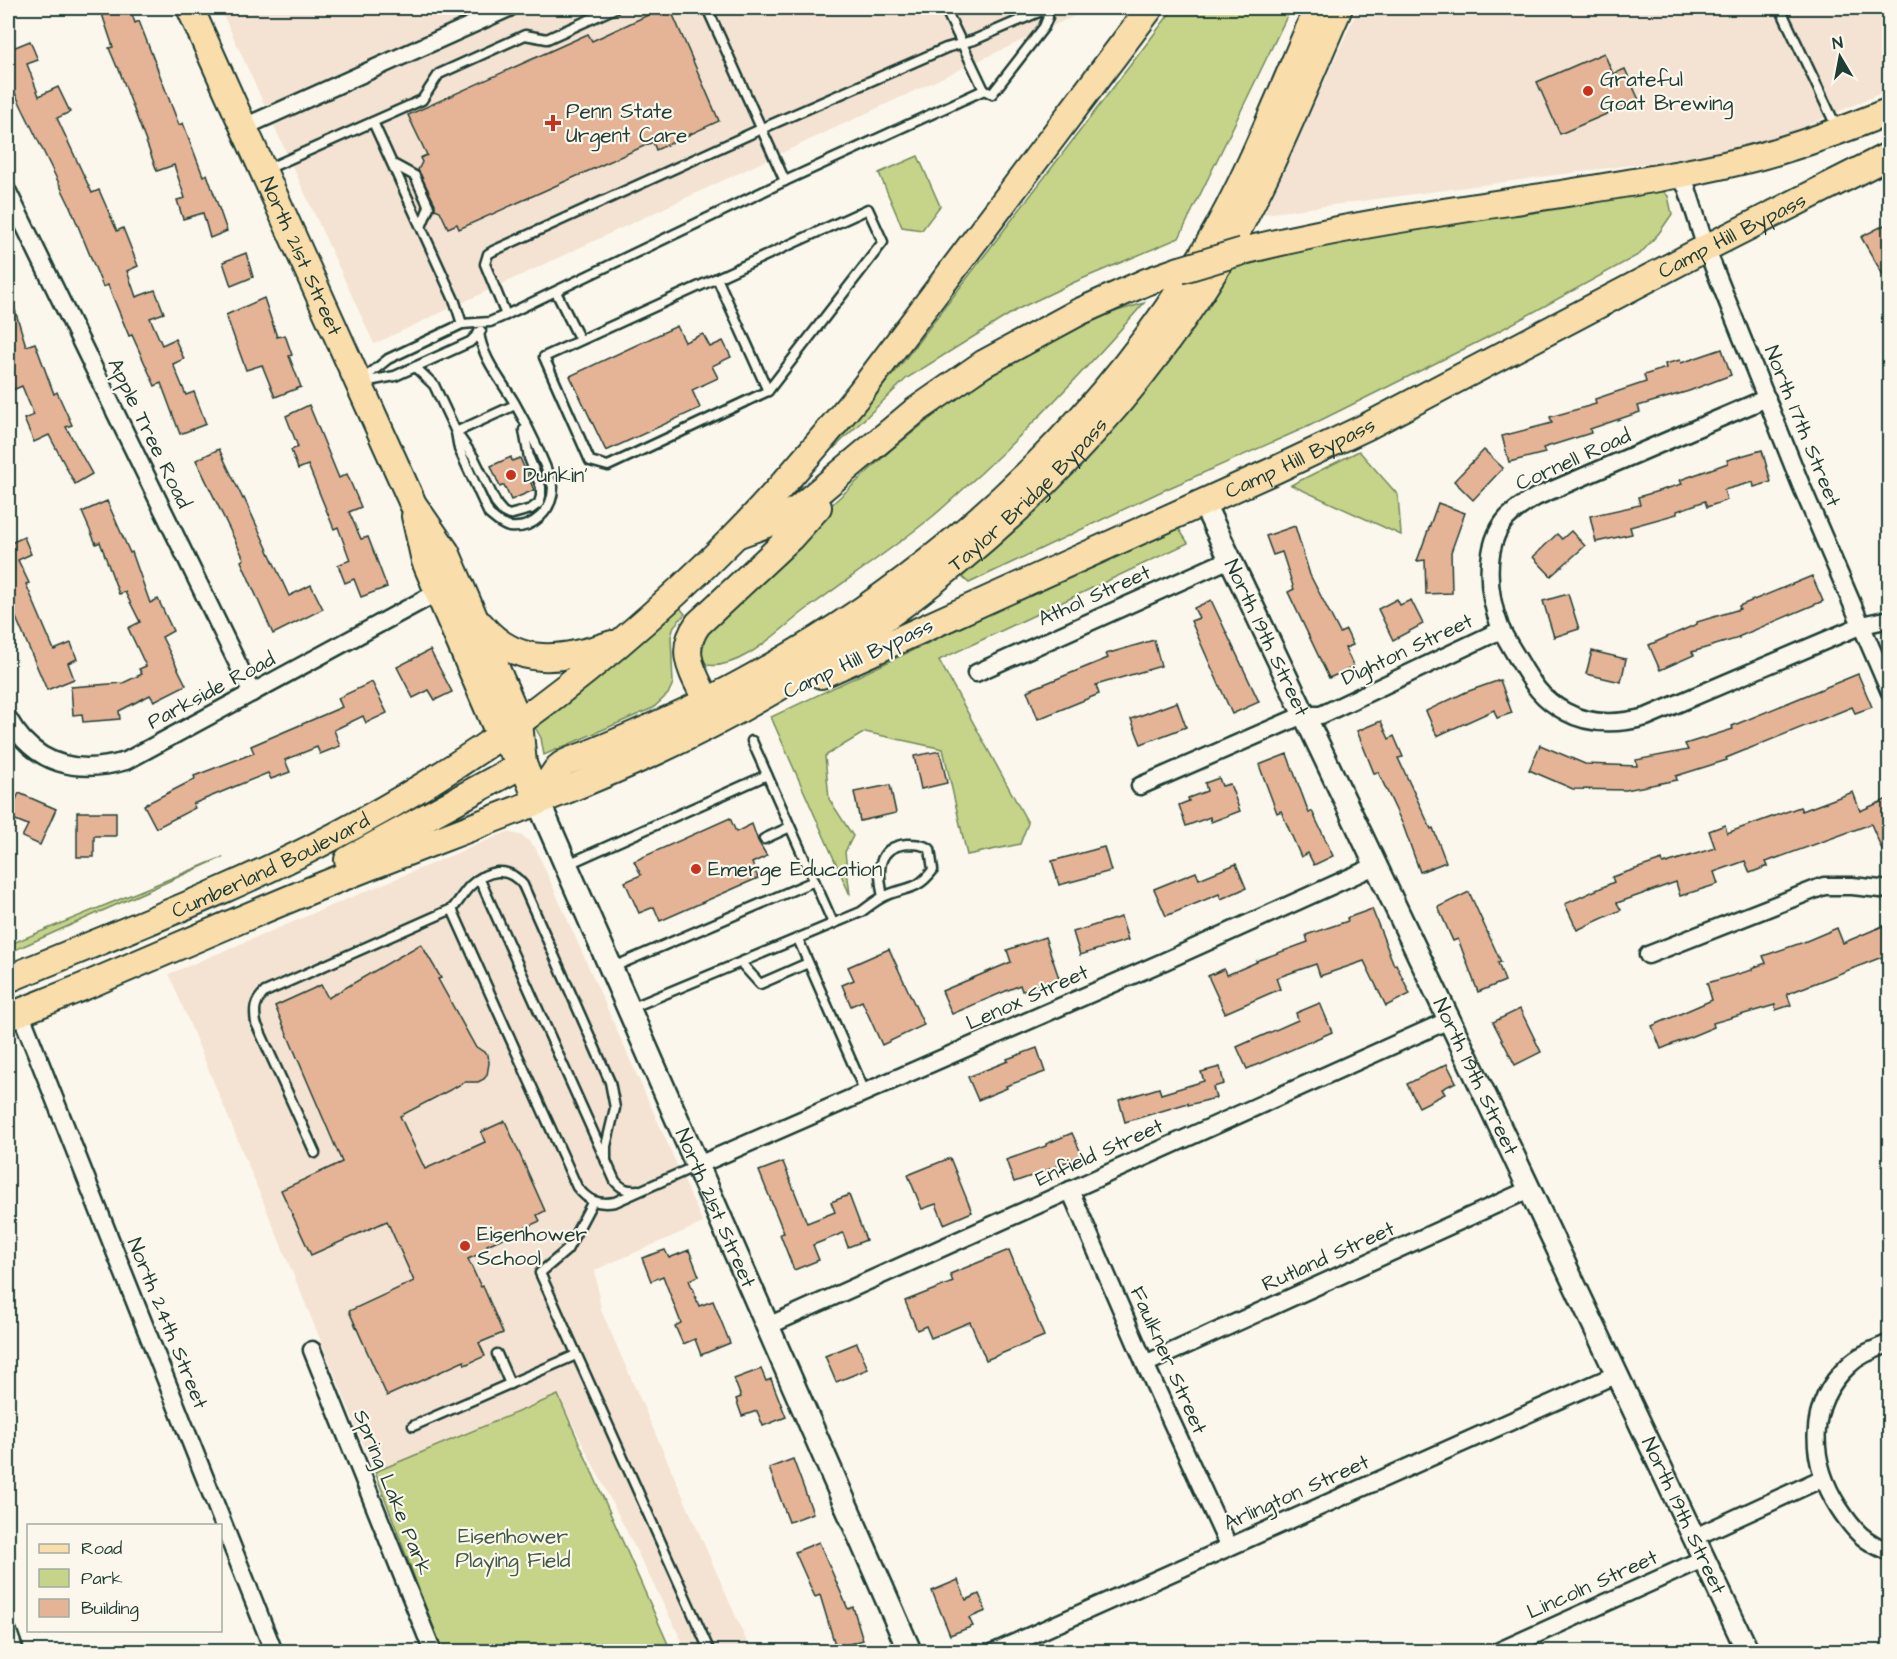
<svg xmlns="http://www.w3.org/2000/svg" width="1897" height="1659" font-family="'Architects Daughter',sans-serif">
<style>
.built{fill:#f4e3d2}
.green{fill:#c5d488;stroke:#72885e;stroke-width:1.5}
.building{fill:#e5b496;stroke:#1f3d34;stroke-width:1.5}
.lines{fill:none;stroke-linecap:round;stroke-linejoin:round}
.service-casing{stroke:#1f3d34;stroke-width:13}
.minor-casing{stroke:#1f3d34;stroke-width:21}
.tertiary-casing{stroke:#1f3d34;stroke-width:26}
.secondary-casing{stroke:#1f3d34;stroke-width:27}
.primary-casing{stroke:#1f3d34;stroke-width:30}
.service{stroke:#fbf7ec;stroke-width:8}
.minor{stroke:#fbf7ec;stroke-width:16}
.tertiary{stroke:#fbf7ec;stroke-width:21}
.secondary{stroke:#fbf7ec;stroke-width:22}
.primary{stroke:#f9deab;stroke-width:26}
.primary-bridge-casing{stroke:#1f3d34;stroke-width:30;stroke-linecap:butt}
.primary-bridge{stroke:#f9deab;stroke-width:26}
.poi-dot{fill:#c8321e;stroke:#fbf7ec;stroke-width:2}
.labels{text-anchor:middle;stroke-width:4.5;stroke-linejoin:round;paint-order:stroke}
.poi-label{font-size:21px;fill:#1f3d34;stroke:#fbf7ec;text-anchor:start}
.street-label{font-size:21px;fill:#1f3d34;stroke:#fbf7ec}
.park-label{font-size:21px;fill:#405b45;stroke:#fbf7ec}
</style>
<rect width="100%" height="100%" fill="#fbf7ec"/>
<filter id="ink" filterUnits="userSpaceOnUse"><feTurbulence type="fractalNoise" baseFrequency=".0167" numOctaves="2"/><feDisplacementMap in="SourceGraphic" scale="12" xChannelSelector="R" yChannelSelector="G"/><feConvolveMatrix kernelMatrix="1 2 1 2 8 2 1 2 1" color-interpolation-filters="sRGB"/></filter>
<g filter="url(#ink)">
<!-- built -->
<g class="built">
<polygon points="220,8 1091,8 374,344"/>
<polygon points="1358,8 1889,8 1889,90 1768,142 1729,152 1264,214"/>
<polygon points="507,832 523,836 535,847 703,1223 595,1270 601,1310 751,1651 687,1651 558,1395 375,1472 169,974"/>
</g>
<!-- green -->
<g class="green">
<polygon points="1174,8 1291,8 1179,238 1077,281 1018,309 907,378 834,448 830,442 896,371"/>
<polygon points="918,156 940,206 922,230 902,227 879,173"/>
<polygon points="1660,189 1668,196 1672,214 1659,233 1640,254 1486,338 1309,426 1160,492 969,583 962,577 1100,442 1147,390 1230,269 1347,240"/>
<path d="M1144,303C1092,363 1038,420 980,474C964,488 949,503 932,517C892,549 849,578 807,609C781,628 742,670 707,665C698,652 700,642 709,630L828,508L891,450L952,401L1006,366L1104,315Z"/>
<polygon points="1359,451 1398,495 1401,535 1291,485"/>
<polygon points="1177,526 1188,543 939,660 1028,823 1020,844 967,855 943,749 865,732 825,756 829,799 853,836 845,852 850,895 771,717"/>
<polygon points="677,604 685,614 674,626 671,637 673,683 668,694 653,708 544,755 541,738 532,722"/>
<polygon points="223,857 8,953 8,945"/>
<polygon points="558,1395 671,1651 442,1651 375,1472"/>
</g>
<!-- building -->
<g class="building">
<polygon points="100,8 130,8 135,23 139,21 179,125 183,123 203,176 207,174 227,231 210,238 203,213 183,219 177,200 185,198 174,165 157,171 118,67 117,67 109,48 113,47"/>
<polygon points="663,8 670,8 719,121 656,150 653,142 459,229 457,224 448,228 440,211 435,209 435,204 418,170 422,162 420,158 427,155 408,115 588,34 592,41"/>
<polygon points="30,41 38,60 27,64 39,96 58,87 70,112 57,118 92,193 99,190 117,231 123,228 138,266 127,271 136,297 155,290 164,313 150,318 162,345 175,339 184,359 173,364 186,395 194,392 206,424 180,434 161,383 155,386 132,335 129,336 108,285 103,287 69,204 12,87 8,89 8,50"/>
<polygon points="1604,53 1613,74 1625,69 1639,100 1560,134 1537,82"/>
<polygon points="1890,222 1890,287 1861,237"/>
<polygon points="246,253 253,277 231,286 223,262"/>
<polygon points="8,297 11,297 26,346 35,343 54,394 57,392 72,425 66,427 92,474 75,484 49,435 34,442 24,419 34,415 22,386 8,392"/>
<polygon points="264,298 277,337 285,335 292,355 289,356 301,387 275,397 262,365 246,370 226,315"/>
<polygon points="677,326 685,342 703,334 710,347 723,341 731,357 712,366 718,378 692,390 700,408 606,451 570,376"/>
<polygon points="1722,349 1731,375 1689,391 1638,406 1640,412 1590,429 1591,433 1543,448 1545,453 1509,462 1502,436 1552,423 1550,417 1596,404 1595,399 1646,382 1644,375 1666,368 1665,364 1680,360 1681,363"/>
<polygon points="309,405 339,478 347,474 361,507 349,512 361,539 368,537 387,587 361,597 354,579 345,583 338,565 350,560 338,527 334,529 308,465 298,469 291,450 298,447 286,416"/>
<polygon points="219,449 243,499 244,498 289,596 311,585 323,609 273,634 241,561 244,559 196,460"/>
<polygon points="1484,450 1503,468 1473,500 1454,481"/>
<polygon points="1762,450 1771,482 1754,487 1753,482 1724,490 1727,500 1707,507 1705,501 1677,511 1677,514 1630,527 1632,534 1596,542 1590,516 1640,505 1638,497 1682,484 1680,480 1728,463 1727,460"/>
<polygon points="511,457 512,461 520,458 534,490 511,500 504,485 500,487 491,466"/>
<polygon points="107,501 130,553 132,552 150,603 158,599 173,631 162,637 186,685 154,701 150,695 119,711 120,719 83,722 82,714 73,715 71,687 123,683 142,674 139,669 146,666 128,628 140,622 125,592 119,594 100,542 96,544 82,512"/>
<polygon points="1438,503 1465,513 1451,552 1452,593 1426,594 1425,560 1417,561"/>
<polygon points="1295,526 1310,575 1340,633 1346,630 1353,645 1345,648 1354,667 1329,678 1288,592 1294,589 1282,552 1273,555 1266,536"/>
<polygon points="1571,531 1585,546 1551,576 1533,557 1557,534 1562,539"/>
<polygon points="8,534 11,543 24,537 31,554 18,560 29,583 26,584 54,650 71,643 77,659 68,663 74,679 47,690 8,599"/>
<polygon points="1812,576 1823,601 1738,637 1739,638 1692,652 1694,655 1660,670 1649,645 1697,624 1697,622 1740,609 1739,606"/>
<polygon points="1568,594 1579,629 1554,637 1543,601"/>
<polygon points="1397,599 1400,605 1411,600 1423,624 1393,640 1378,609"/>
<polygon points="1211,600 1259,702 1232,714 1191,621 1199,618 1194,608"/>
<polygon points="1154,640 1161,666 1096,685 1099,694 1038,719 1027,691 1108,658 1106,654"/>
<polygon points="430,650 452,692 435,700 429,690 413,698 397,667"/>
<polygon points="1592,651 1626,659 1621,682 1586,674"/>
<polygon points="1858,674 1872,707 1855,713 1852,707 1726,758 1727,760 1676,776 1677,780 1626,790 1573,789 1529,770 1540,745 1585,764 1637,766 1636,760 1688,750 1685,744 1733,729 1732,726"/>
<polygon points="1500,680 1512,713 1497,718 1494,710 1437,736 1426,711 1466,692"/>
<polygon points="372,682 387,713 366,723 363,716 334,730 340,746 320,754 317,747 285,760 290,772 271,779 268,773 236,786 193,804 195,808 156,828 144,805 195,779 194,776 254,753 251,746 342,707 338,698"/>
<polygon points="1177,702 1186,727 1141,744 1131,719"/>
<polygon points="1381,721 1389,739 1394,736 1403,757 1398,758 1431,829 1433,828 1446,862 1420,872 1403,825 1378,772 1374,773 1357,731"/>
<polygon points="940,751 947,783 921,789 914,756"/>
<polygon points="1287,754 1309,813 1312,811 1333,856 1314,865 1308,853 1301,857 1281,811 1277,813 1259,765"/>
<polygon points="1219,778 1222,786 1230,784 1240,811 1211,822 1210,817 1186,826 1179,805 1189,801 1188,798 1207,791 1205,783"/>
<polygon points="890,785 896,813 860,821 854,792"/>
<polygon points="1853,792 1860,811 1890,798 1890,868 1871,824 1766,862 1768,866 1750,873 1745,861 1714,872 1718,884 1680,896 1676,882 1617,903 1621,910 1577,930 1565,904 1614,882 1612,877 1662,860 1663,864 1715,848 1709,831 1725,825 1727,833 1800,807 1802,811"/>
<polygon points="19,793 56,809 40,845 22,837 28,825 8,817"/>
<polygon points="77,812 116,812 116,836 94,836 94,857 77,857"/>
<polygon points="730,818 736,832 752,824 758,841 767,856 752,863 758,878 660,921 654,907 639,913 625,882 641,875 634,861"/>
<polygon points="1104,847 1111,871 1059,885 1052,861"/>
<polygon points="1236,864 1246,888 1221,899 1219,894 1166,916 1154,889 1196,872 1199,879"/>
<polygon points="1469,892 1501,962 1498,963 1505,981 1478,992 1458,939 1453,941 1438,907"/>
<polygon points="1372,909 1394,965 1396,964 1410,994 1386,1006 1364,961 1320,976 1316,964 1276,978 1280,989 1225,1013 1208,976 1224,969 1227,975 1257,962 1256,961 1308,942 1306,935 1348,921 1347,918"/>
<polygon points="1121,917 1128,940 1080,955 1073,932"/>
<polygon points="1890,923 1890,954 1787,994 1791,1005 1776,1010 1775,1005 1713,1023 1714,1027 1661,1049 1652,1026 1712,1000 1707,983 1752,970 1752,968 1766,963 1763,956 1804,942 1837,928 1843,943"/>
<polygon points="1045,937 1059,978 1022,991 1020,985 952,1014 942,991 1011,962 1007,950"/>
<polygon points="421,944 441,978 438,979 475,1046 488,1055 489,1063 487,1075 484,1079 478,1082 465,1082 400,1116 425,1169 485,1142 481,1132 505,1121 545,1211 537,1215 540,1221 487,1245 489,1250 468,1259 481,1287 483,1286 503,1333 479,1343 485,1356 465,1365 464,1361 387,1396 349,1311 414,1281 387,1221 311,1255 281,1190 342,1162 275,1006 321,985 328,998"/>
<polygon points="889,949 924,1025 882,1045 862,1001 851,1006 842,985 854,980 848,967"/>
<polygon points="1320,1003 1332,1032 1247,1069 1237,1047 1298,1020 1296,1013"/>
<polygon points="1520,1009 1541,1052 1515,1065 1493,1022"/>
<polygon points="1037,1048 1045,1072 1006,1086 1007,1088 978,1100 968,1077 1008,1061 1007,1059"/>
<polygon points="1447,1064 1456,1082 1442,1089 1445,1094 1419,1107 1407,1084"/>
<polygon points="1220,1067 1224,1084 1213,1087 1216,1098 1188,1105 1188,1103 1125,1122 1119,1100 1159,1088 1161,1094 1204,1081 1201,1072"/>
<polygon points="1072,1133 1082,1155 1043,1172 1014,1182 1006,1160 1046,1146 1046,1144"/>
<polygon points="950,1158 972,1212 944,1224 936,1204 922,1209 908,1175"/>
<polygon points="783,1162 807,1223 835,1212 831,1202 849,1195 866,1240 848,1247 843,1233 813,1245 819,1260 794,1270 780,1234 784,1233 759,1171"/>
<polygon points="665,1250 669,1258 689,1250 699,1276 689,1280 699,1306 713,1301 730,1343 701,1355 695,1339 683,1344 675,1326 681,1323 663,1276 651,1281 642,1258"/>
<polygon points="1009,1250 1044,1336 986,1360 970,1322 931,1338 926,1326 917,1330 905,1301 953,1282 950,1274"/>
<polygon points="857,1343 868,1369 836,1382 825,1356"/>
<polygon points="761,1369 766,1381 771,1379 786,1417 763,1426 757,1411 742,1416 736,1399 741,1397 734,1379"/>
<polygon points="793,1459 813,1513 789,1522 769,1468"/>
<polygon points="819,1542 848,1609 853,1607 863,1640 836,1648 820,1595 815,1597 795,1552"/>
<polygon points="958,1580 966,1600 979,1594 986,1611 969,1618 973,1626 950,1635 932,1591"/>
</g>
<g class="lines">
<defs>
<g id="service">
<polyline points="707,8 785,181"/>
<polyline points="1780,8 1837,128"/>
<polyline points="373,122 455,302 462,324"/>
<polyline points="393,164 415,176 429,207 421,227"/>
<polyline points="267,169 422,100 439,74 525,35 547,39 615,8"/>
<polygon points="868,209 883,242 768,391 608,466 590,461 544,357"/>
<polyline points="717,278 768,391"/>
<polyline points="556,292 580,340"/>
<polyline points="506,315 485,264 488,254 493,251 761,129 946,48 974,40 1041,11 1046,12 1048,17 1044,27 992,94 984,90 945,8"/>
<path d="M415,367L434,385L456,432L459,449L489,514C495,519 501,525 509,527C533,530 553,510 553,487C543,458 529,428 514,402C501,380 482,358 479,332"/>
<polyline points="362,380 388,359 462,324 490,322 506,315 785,181 984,90"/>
<polyline points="363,382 395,376 470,342 481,331"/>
<polyline points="515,405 456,432 474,458 497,505 503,512 509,515 531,509 539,503 541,496 541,487 529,458 524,430"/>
<polyline points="752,741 833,923"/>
<polyline points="764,839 790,827"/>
<polyline points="566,865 767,775"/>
<path d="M480,880L615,1181C622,1189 627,1191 638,1190"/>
<path d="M452,909L577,1187C588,1201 598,1205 615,1202L696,1166"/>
<polyline points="798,939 865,1092"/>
<polyline points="741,963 760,984 808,963"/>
<polyline points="611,968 814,881"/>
<path d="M631,1008L861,912C868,907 876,900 885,896C907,886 916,892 933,870L930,849C922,844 916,844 907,844C875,847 878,873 883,897"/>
<path d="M315,1153L256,1023C254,1010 254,1002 265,992L452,909C459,902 463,893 470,886C487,870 508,865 523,885L610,1082L615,1108L606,1146V1162"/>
<polyline points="593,1201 567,1250 540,1273 710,1652"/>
<polyline points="497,1354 510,1384"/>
<polyline points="413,1426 576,1355"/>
</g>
<g id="minor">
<polyline points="244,127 509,8"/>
<polyline points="1678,175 1687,188 1706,248 1801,485 1890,692"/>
<polyline points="8,192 252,693"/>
<path d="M1767,398L1536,497C1525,503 1516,509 1507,518C1482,546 1488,595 1500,627C1505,638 1512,649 1518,659C1532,683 1541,699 1566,712C1591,726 1619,724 1646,717L1862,625L1890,619"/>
<polyline points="976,673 1230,559"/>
<path d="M8,718C34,765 77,775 126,761L438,592"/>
<polyline points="1140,786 1303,715 1321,715 1501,630"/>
<polyline points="1648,955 1824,886 1852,886 1890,890"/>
<polyline points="20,1012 274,1652"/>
<polyline points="696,1166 1165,961 1375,866"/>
<polyline points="1070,1190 1145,1364 1229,1547"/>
<polyline points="768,1326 1449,1020"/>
<path d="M1890,1343C1876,1349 1860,1354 1849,1365C1806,1405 1809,1461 1839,1508C1854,1531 1864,1542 1890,1552"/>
<polyline points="312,1350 433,1652"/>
<polyline points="1145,1364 1530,1189"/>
<polyline points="1695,1537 1823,1478"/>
<polyline points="8,1632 15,1652"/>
<polyline points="994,1652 1617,1374"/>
<polyline points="1497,1652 1705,1558"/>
</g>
<g id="tertiary">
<path id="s1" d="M1203,502C1384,886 1569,1267 1748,1652"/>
</g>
<g id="secondary">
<path id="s2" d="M538,801L910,1652"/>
</g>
<g id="primary">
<path id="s3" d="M190,8L413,504L446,552L519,722L523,764L538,801"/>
<path d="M1243,251C1357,222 1475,208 1592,189C1648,180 1705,171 1761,156C1805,144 1848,128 1890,111"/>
<polyline points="415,516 425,561 500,736 510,748"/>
<polyline points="739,534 775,521 798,509 915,411 983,364 1079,312 1146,282 1180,270"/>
<path d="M481,625C517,669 564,660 612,644"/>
<path id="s4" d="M821,675L1275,470L1366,427L1706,248L1890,155"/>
<path d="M707,702C694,673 677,653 698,624L791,537L818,507"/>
<path d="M538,801C544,791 551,776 559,767C565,761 578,758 586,755C612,744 639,733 665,721C718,698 769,669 818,639C973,542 1112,406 1206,249C1250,175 1283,87 1318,8"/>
<polyline points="348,860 523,764"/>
<path id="s5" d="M8,979C126,930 247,885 359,823C498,748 624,648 735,536C779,491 820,442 860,393L1150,8"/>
<path id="s6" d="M8,1017C37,1005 67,994 97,981C180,946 262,909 346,876C449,835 554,798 655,752C869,653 1067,495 1197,298C1257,208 1296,106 1339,8"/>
</g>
</defs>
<!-- service casing -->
<use href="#service" class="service-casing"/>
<!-- minor casing -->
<use href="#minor" class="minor-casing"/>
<!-- tertiary casing -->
<use href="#tertiary" class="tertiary-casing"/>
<!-- secondary casing -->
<use href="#secondary" class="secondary-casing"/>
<!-- primary casing -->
<use href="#primary" class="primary-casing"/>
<!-- service -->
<use href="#service" class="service"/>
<!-- minor -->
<use href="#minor" class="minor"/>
<!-- tertiary -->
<use href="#tertiary" class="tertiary"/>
<!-- secondary -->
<use href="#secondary" class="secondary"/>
<!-- primary -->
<use href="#primary" class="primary"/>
<defs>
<polyline id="primary-bridge" points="1180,270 1243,251"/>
</defs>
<!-- primary-bridge casing -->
<use href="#primary-bridge" class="primary-bridge-casing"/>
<!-- primary-bridge -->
<use href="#primary-bridge" class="primary-bridge"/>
</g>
</g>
<!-- markers -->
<g class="poi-dot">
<circle cx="1588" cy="91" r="6"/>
<path d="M550 114h6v6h6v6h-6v6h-6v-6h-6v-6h6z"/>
<circle cx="511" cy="475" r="6"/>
<circle cx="696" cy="869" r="6"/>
<circle cx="465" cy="1246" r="6"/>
</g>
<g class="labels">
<!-- poi labels -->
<g class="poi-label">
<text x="1600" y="86">Grateful<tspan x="1600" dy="24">Goat Brewing</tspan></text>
<text x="566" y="118">Penn State<tspan x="566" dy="24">Urgent Care</tspan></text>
<text x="523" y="482">Dunkin'</text>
<text x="708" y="876">Emerge Education</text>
<text x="477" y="1241">Eisenhower<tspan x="477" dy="24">School</tspan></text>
</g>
<!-- street labels -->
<g class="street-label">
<text dy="7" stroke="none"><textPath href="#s4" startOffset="1012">Camp Hill Bypass</textPath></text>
<text dy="7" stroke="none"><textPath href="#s3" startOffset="272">North 21st Street</textPath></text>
<text transform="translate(1803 426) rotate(68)" y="7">North 17th Street</text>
<text transform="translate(150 433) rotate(64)" y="7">Apple Tree Road</text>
<text dy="7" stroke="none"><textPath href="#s4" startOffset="526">Camp Hill Bypass</textPath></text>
<text transform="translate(1573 459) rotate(-24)" y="7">Cornell Road</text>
<text dy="7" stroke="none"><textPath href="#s6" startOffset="1155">Taylor Bridge Bypass</textPath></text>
<text transform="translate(1094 595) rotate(-24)" y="7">Athol Street</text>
<text dy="7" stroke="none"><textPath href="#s1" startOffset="150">North 19th Street</textPath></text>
<text transform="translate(1407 649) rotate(-25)" y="7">Dighton Street</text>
<text transform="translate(858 658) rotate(-25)" y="7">Camp Hill Bypass</text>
<text transform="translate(211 690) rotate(-28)" y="7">Parkside Road</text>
<text dy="7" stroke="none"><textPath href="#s5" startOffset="286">Cumberland Boulevard</textPath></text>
<text transform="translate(1027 997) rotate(-24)" y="7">Lenox Street</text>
<text dy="7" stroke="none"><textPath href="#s1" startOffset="636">North 19th Street</textPath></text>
<text transform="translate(1099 1152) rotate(-24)" y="7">Enfield Street</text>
<text dy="7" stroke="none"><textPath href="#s2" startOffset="444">North 21st Street</textPath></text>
<text transform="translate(1328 1256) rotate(-24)" y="7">Rutland Street</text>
<text transform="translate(168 1323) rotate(68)" y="7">North 24th Street</text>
<text transform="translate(1169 1360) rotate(66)" y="7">Faulkner Street</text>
<text transform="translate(393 1492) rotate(68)" y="7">Spring Lake Park</text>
<text transform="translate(1296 1492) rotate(-24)" y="7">Arlington Street</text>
<text dy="7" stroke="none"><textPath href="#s1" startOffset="1122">North 19th Street</textPath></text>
<text transform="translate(1592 1584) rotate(-24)" y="7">Lincoln Street</text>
</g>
<!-- park labels -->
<g class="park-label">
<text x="513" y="1543">Eisenhower<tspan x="513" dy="24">Playing Field</tspan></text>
</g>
</g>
<!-- margin -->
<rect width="1897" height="1659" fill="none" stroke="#fbf7ec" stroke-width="30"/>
<rect x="15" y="15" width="1867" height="1629" fill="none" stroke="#1f3d34" stroke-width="2" filter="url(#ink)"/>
<!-- legend -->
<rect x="27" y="1524" width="195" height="108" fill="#fbf7ec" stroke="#a3ada2" stroke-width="1.5"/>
<rect x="39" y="1544" width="30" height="9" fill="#f9deab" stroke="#a3ada2" stroke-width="1.5"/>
<text x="81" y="1554" font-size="18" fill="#1f3d34">Road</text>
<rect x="39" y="1569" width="30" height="18" fill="#c5d488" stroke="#a3ada2" stroke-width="1.5"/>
<text x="81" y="1584" font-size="18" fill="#1f3d34">Park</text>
<rect x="39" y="1599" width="30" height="18" fill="#e5b496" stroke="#a3ada2" stroke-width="1.5"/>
<text x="81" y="1614" font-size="18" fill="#1f3d34">Building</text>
<!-- north arrow -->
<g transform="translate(1840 57) rotate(350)" stroke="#fbf7ec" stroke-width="4.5" paint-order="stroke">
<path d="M0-4.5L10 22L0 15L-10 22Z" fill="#1f3d34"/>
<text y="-9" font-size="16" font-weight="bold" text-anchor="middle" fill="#1f3d34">N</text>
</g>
</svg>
